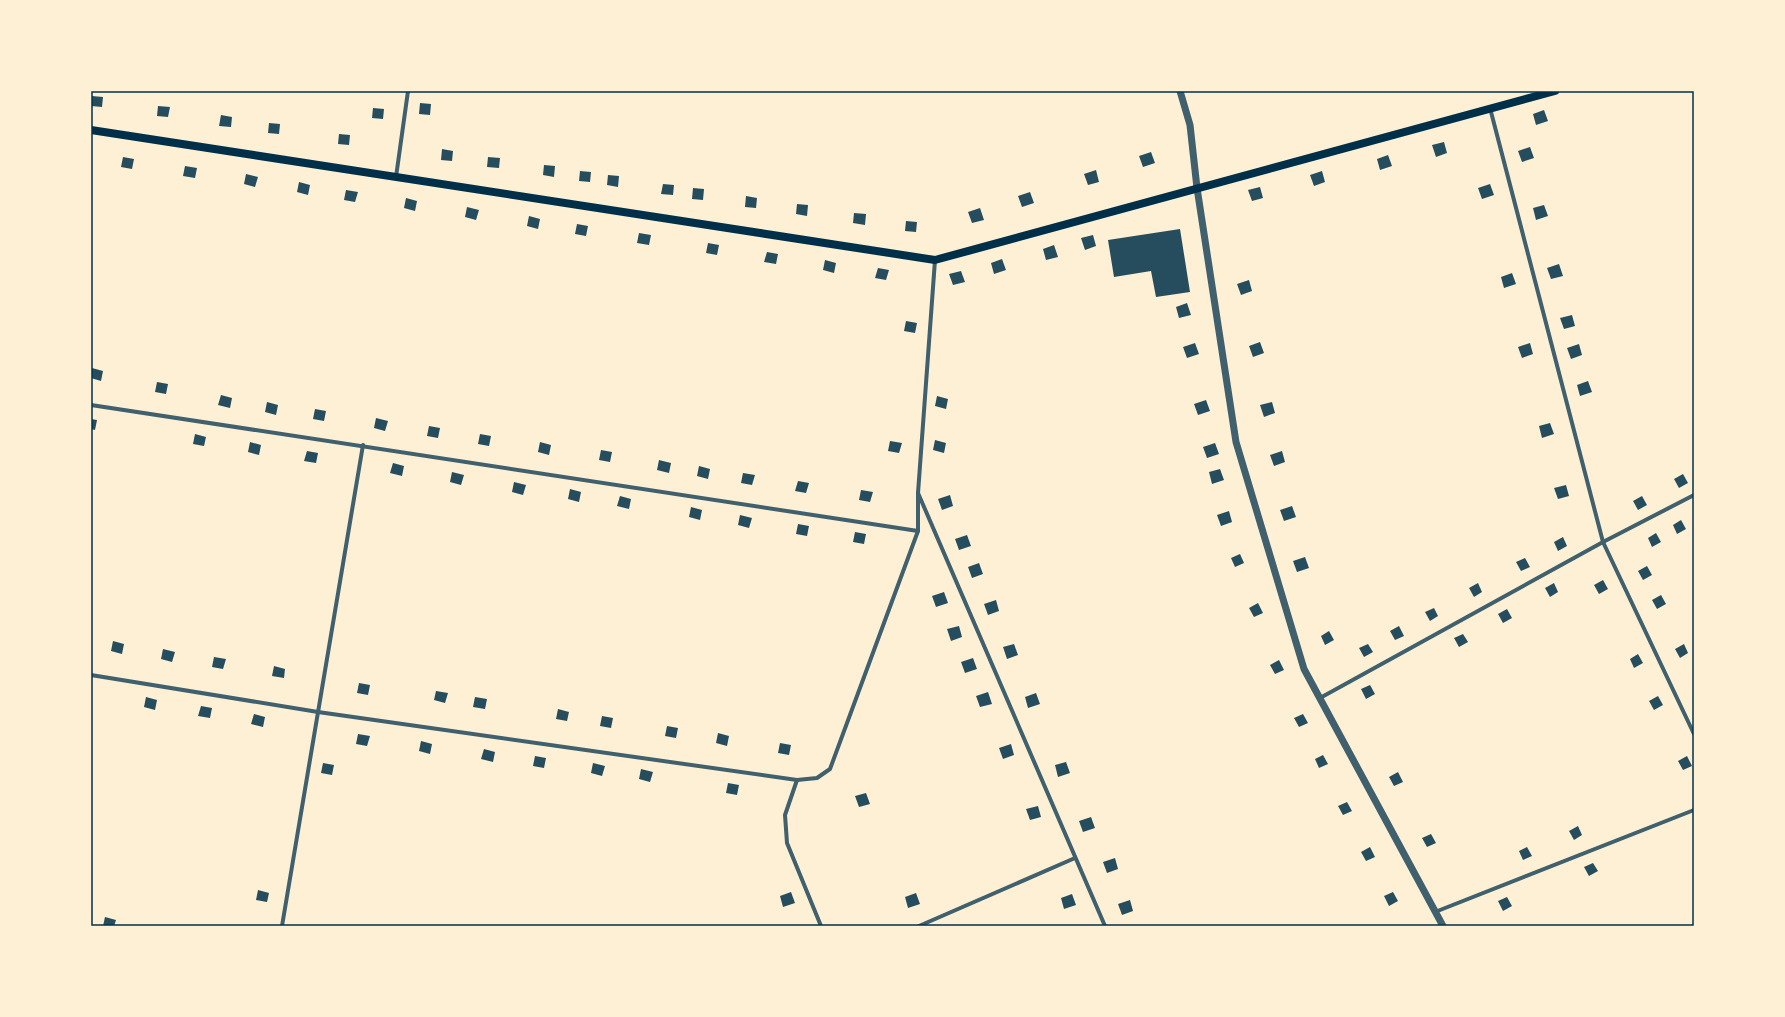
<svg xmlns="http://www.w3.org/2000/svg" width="1785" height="1017" font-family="'DM Sans',sans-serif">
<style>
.building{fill:#264d5e}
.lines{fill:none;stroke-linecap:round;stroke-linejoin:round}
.minor{stroke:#3f606c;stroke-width:4}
.tertiary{stroke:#3f606c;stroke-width:7}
.secondary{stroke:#003049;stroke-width:8}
.neatline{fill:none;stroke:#003049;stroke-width:1.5}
</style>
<rect width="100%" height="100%" fill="#fdf0d5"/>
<!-- building -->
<g class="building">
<polygon points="92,96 103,97 102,107 91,106"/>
<polygon points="420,103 431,104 430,115 419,114"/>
<polygon points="158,106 170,107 168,117 157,116"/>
<polygon points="373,108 384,109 383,119 372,118"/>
<polygon points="1544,110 1548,121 1536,125 1533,114"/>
<polygon points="221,115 232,117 231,127 219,126"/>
<polygon points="269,123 280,124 279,134 268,133"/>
<polygon points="339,134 350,135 349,145 338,144"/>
<polygon points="1444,142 1447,153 1436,157 1432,145"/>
<polygon points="1530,147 1534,158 1522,162 1518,151"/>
<polygon points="442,149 453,151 452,161 441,160"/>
<polygon points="1151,152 1155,163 1143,167 1139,156"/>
<polygon points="1388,155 1392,166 1380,170 1377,159"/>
<polygon points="123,157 134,159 132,169 121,167"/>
<polygon points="488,157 500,158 499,168 487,167"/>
<polygon points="544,165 555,166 554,177 543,175"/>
<polygon points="185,166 197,168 195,178 183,176"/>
<polygon points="1096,170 1099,182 1088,185 1084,174"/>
<polygon points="580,171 591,172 590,182 579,181"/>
<polygon points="1322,171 1325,182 1314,186 1310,175"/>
<polygon points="246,174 258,177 255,187 244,184"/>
<polygon points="608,175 619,176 618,187 607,185"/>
<polygon points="299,182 310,185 308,195 297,192"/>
<polygon points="663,184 674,185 673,195 661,194"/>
<polygon points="1490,184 1494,195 1482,199 1478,188"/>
<polygon points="1260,187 1263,198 1252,201 1248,190"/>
<polygon points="693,188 704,189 703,200 692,199"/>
<polygon points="346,190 358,192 355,202 344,200"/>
<polygon points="1030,192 1034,203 1022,207 1018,196"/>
<polygon points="746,196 757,198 756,208 745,207"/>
<polygon points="406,198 417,201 415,211 404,208"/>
<polygon points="797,204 808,205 807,216 796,214"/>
<polygon points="1544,205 1548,216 1536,220 1533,208"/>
<polygon points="467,207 479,210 476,220 465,217"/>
<polygon points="980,208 984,220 972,223 968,212"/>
<polygon points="854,213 866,214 865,225 853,223"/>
<polygon points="529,216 540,219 538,229 527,226"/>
<polygon points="906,221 917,222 916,232 905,231"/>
<polygon points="577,224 588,226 586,236 575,234"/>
<polygon points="1180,229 1190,292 1156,297 1151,271 1114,277 1108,240"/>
<polygon points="639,233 651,235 649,245 637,243"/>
<polygon points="1093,235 1096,246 1085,250 1081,238"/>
<polygon points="708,243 719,245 717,255 706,253"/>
<polygon points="1054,245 1058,257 1046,260 1043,249"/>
<polygon points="767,252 778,254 776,264 764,262"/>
<polygon points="1002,259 1006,270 994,274 991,263"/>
<polygon points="825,260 836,263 834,273 823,270"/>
<polygon points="1559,264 1563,276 1551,279 1547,268"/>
<polygon points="878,268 889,270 886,280 875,278"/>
<polygon points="961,271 965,282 953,285 949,274"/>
<polygon points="1512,273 1516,284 1504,288 1501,277"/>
<polygon points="1249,280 1252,291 1241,295 1237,284"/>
<polygon points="1187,303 1191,315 1179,318 1176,307"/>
<polygon points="1572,315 1575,326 1564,329 1560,318"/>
<polygon points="906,321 917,323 915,333 904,331"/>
<polygon points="1260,342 1264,353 1253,357 1249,346"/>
<polygon points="1195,343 1199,354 1187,358 1183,347"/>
<polygon points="1530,343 1533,354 1522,358 1518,347"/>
<polygon points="1579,344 1582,355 1571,359 1567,348"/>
<polygon points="92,368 103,371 101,381 91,378"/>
<polygon points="1588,381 1592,392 1580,396 1577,385"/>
<polygon points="157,382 168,384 166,394 155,392"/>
<polygon points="221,395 232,398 230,408 218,405"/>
<polygon points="937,396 948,399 946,409 935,406"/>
<polygon points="1206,400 1210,411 1198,415 1194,404"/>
<polygon points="267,402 278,405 276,415 265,412"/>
<polygon points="1272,402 1275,413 1264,417 1260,405"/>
<polygon points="315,409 326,411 324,421 313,419"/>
<polygon points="376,418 388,421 385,431 374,428"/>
<polygon points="91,419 97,420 95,430 91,429"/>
<polygon points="1550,423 1554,434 1542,438 1539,426"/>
<polygon points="429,426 440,428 438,438 427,436"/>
<polygon points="195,434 206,437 204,446 193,444"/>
<polygon points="480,434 491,436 489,446 478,444"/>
<polygon points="935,440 946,443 944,453 933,450"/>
<polygon points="890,441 902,443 899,453 888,451"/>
<polygon points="250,442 261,445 259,455 248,452"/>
<polygon points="540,442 551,445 549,455 538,452"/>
<polygon points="1215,443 1219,454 1207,458 1203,447"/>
<polygon points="601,450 612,452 610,462 599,460"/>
<polygon points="307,451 318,453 316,463 304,461"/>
<polygon points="1282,451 1285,462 1274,466 1270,455"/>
<polygon points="659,460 671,463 669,473 657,470"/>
<polygon points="393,463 404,466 402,476 390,473"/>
<polygon points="699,466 710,469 708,479 697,476"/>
<polygon points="1220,469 1224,480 1212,484 1209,472"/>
<polygon points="452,472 464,475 461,485 450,482"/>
<polygon points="743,473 755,475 752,485 741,483"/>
<polygon points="1683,474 1688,483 1679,488 1674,479"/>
<polygon points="798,481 809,483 806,493 795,491"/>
<polygon points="514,482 526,485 523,495 512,492"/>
<polygon points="1566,485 1569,496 1558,499 1554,488"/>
<polygon points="570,489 581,492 579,502 568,499"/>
<polygon points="861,490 873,492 870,502 859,500"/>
<polygon points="950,495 953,506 942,510 938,499"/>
<polygon points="620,496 631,499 629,509 617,506"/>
<polygon points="1642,496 1647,505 1638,510 1633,501"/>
<polygon points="1292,506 1296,517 1284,521 1280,510"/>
<polygon points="691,507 702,510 700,520 689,517"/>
<polygon points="1229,511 1232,522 1221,526 1217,515"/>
<polygon points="740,515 752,518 749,528 738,525"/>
<polygon points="1681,520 1686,529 1677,534 1673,525"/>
<polygon points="798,524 809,526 807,536 796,534"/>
<polygon points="855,532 866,534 864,544 853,542"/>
<polygon points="1656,533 1661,542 1652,547 1648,538"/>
<polygon points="967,535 971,546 959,550 955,539"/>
<polygon points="1563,537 1567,546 1558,551 1554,542"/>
<polygon points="1240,554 1244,563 1235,567 1231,558"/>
<polygon points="1305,557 1309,568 1297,572 1293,561"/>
<polygon points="1525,558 1530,567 1521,571 1516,562"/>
<polygon points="979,563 983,574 972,578 968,567"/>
<polygon points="1647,566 1652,575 1643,580 1638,571"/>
<polygon points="1603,580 1608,589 1599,594 1594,585"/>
<polygon points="1478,583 1482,592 1474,597 1469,588"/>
<polygon points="1554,583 1558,592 1550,597 1545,588"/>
<polygon points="944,592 948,603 936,607 932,596"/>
<polygon points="1661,595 1666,604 1657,609 1652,600"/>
<polygon points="996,600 999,611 988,615 984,604"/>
<polygon points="1258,603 1263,613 1254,617 1249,608"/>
<polygon points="1434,608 1438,616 1430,621 1425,612"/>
<polygon points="1507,609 1512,618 1503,623 1498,614"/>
<polygon points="959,626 962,637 951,641 947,629"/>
<polygon points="1399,626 1404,636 1395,640 1390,631"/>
<polygon points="1329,631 1334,640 1325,645 1321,636"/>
<polygon points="1463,634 1468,642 1459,647 1454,638"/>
<polygon points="113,641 124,644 122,654 111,651"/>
<polygon points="1014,644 1018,655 1007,659 1003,647"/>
<polygon points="1368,644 1373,652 1364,657 1359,648"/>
<polygon points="1684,644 1688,653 1680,658 1675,649"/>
<polygon points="163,649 175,652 172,662 161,659"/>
<polygon points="1638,654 1643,663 1634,668 1630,659"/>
<polygon points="214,657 226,659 223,669 212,667"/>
<polygon points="973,658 977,669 965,673 961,662"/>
<polygon points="1279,660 1284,670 1275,674 1270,665"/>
<polygon points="274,666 285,669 284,678 272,676"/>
<polygon points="359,683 370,685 368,695 357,693"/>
<polygon points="1370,685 1375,694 1366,699 1361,689"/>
<polygon points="436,691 448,693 445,703 434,700"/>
<polygon points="988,692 992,704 980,707 976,696"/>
<polygon points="1036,693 1040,704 1028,708 1025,697"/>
<polygon points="1658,696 1663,705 1654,710 1649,701"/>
<polygon points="146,697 157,700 155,710 144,707"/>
<polygon points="475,697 487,699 485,709 473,707"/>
<polygon points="201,706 212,708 210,718 198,716"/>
<polygon points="558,709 569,712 567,721 556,719"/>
<polygon points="254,714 265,717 263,727 251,724"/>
<polygon points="1303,714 1308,723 1299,727 1294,718"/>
<polygon points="602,716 613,718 611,728 600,726"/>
<polygon points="667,726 678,728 676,738 665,736"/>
<polygon points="718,733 729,736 727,746 716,743"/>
<polygon points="358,734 370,736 367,746 356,744"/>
<polygon points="421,741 432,744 430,754 419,751"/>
<polygon points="780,743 791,745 789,755 778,753"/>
<polygon points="1011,744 1014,755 1003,759 999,748"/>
<polygon points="484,749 495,752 493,762 481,759"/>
<polygon points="1323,755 1328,764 1319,768 1315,759"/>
<polygon points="535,756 546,758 544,768 533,766"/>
<polygon points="1687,756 1692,766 1683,770 1678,761"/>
<polygon points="1066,762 1070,773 1058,777 1055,765"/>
<polygon points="323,763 334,765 332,775 321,773"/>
<polygon points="593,763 605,766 602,776 591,773"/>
<polygon points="641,769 653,772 650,782 639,779"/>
<polygon points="1398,772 1403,782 1394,786 1389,777"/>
<polygon points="728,783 739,785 737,795 726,793"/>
<polygon points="866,793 870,804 859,807 855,796"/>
<polygon points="1347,802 1352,811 1343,815 1338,806"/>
<polygon points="1038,806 1041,817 1030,820 1026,809"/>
<polygon points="1091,817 1095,828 1083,832 1079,821"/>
<polygon points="1578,826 1582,835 1574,840 1569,831"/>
<polygon points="1431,834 1436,843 1427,847 1422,838"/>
<polygon points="1370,847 1375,857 1366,861 1361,852"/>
<polygon points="1527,847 1532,856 1523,860 1519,851"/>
<polygon points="1115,858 1118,869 1107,873 1103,862"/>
<polygon points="1593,863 1598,871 1589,876 1584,867"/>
<polygon points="258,890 269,893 267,902 256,900"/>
<polygon points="791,892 795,903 783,907 780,896"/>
<polygon points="1393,892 1398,901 1389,906 1384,896"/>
<polygon points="916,893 920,904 908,908 905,897"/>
<polygon points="1072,894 1076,905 1064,909 1061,898"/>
<polygon points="1507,897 1512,906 1503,911 1498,901"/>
<polygon points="1130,900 1133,911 1122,915 1118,904"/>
<polygon points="105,917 116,920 114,926 103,926"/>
</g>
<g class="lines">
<!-- minor -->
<g class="minor">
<polyline points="1490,108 1603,542 1694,734"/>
<polyline points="396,177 408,91"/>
<polyline points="935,260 918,493 1105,926"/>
<polyline points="91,405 918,531 918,493"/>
<polyline points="91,675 318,712 797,780 785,815 787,843 821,926"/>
<polyline points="1320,698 1603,542 1694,495"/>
<polyline points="797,780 817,778 830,769 918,531"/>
<polyline points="1435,912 1694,810"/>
<polyline points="282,926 363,445"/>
<polyline points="919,926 1075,858"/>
</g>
<!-- tertiary -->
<polyline class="tertiary" points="1180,91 1190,125 1197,188 1236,442 1304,669 1443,926"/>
<!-- secondary -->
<polyline class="secondary" points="91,130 935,260 1555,91"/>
</g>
<!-- border -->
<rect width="1785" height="1017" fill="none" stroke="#fdf0d5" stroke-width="184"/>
<rect x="92" y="92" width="1601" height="833" class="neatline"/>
</svg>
